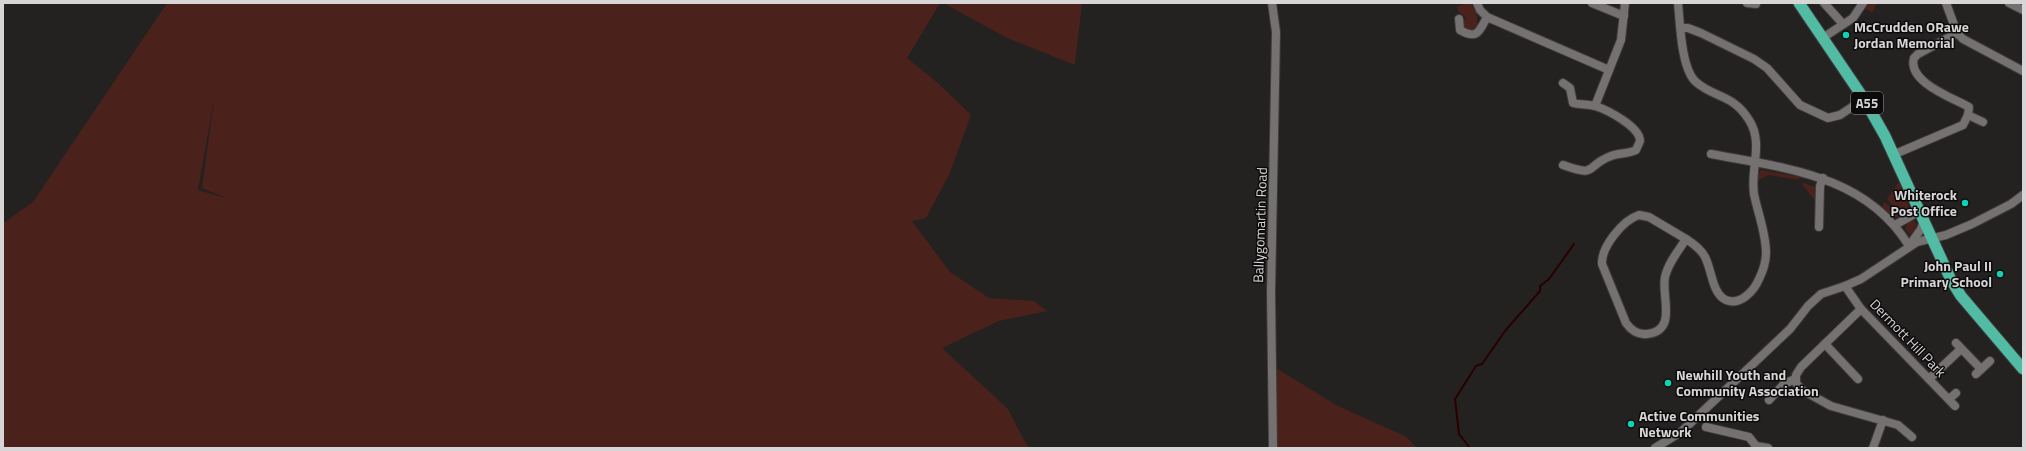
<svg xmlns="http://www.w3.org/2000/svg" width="2026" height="451" font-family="'Titillium Web',sans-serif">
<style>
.green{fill:#4a221b;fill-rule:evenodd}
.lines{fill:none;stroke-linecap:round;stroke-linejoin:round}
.stream{stroke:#280000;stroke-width:2}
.minor-casing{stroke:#3d3b3b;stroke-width:10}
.highway-casing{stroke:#3d3b3b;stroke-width:13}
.minor{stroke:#747170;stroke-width:8}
.highway{stroke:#52bba4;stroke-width:11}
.poi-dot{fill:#0cd5b5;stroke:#0c0b0b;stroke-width:1.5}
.labels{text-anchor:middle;stroke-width:3;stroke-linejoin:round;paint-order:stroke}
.shield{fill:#0c0b0b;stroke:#9a9898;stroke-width:1}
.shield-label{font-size:13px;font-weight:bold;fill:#d7d5d5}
.poi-label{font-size:14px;font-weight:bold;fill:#d7d5d5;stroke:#0c0b0b;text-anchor:start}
.street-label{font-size:14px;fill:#d7d5d5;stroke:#0c0b0b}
</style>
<rect width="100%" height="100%" fill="#242121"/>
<!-- green -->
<g class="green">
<path d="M167,3H940L907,58L938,83L971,115L949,175L926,218L912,221L950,272L989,298L1034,301L1047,311L999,321L942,348L1008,409L1026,444L1031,448H3V223L33,202ZM214,99L202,188L229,199L198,190Z"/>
<polygon points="943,3 1082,3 1075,65 1007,38"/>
<polygon points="1467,3 1471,3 1477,16 1477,27 1470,31 1463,28 1463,22 1466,18 1458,11 1457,7"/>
<polygon points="1868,3 1877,3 1872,13 1865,9"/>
<polygon points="1761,170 1795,176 1796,174 1800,175 1799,180 1769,175 1758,180 1759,173"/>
<polygon points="1803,183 1815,187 1815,201 1802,184"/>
<polygon points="1898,183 1901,185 1909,207 1907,211 1901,214 1887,199"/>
<polygon points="1885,202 1900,217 1891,217 1880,209"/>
<polygon points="1909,221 1914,221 1917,225 1910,235 1905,228"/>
<polygon points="1271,365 1338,406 1405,436 1417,448 1273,448"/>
</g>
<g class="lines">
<!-- stream -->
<polyline class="stream" points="1470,448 1459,434 1455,399 1476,366 1482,364 1505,331 1540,291 1540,286 1549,279 1574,244"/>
<defs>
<g id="minor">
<polyline points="1272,3 1276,32 1271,292 1273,448"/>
<polyline points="1477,3 1480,10 1487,17 1609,70"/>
<polyline points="1592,3 1624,16"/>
<path d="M1678,3C1680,22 1681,69 1696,82C1714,98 1733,94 1749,120C1764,143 1750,169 1754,194C1758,214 1766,233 1766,253C1766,263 1763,271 1759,279C1754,291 1740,306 1726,300C1712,294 1712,270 1705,257C1701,249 1694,244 1686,239"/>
<polyline points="1747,3 1756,4"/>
<polyline points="1824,3 1843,24"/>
<polyline points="1946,3 1957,33 1963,39 2023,71"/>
<polyline points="2009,3 2023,10"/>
<path d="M1459,19L1460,30C1477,40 1479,32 1487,17"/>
<polyline points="1681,28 1688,28 1701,33 1754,59 1767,68 1800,105 1828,118 1840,115 1864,99"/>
<polyline points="1824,37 1853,18 1863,3"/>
<path d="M1563,83L1570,88L1573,103C1580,105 1588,104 1595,106C1608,110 1640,127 1640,141L1636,150C1628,154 1619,153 1611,156C1584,166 1599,178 1563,165"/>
<polyline points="1595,106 1621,40 1625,3"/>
<polyline points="1968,115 1983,122"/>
<path d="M1711,154C1785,168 1866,175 1909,246L1921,229L1924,220"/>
<path d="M1895,154L1963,125L1968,115L1969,107C1953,98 1907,82 1914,58L1918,54L1957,33"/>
<path d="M1639,215L1649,217L1686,239C1679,250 1668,263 1665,277C1661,296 1678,331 1647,334C1638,335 1631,330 1626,323L1602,264C1601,247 1623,220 1639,215Z"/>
<polyline points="1895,225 1920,211"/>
<polyline points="1819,227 1820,186 1823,178"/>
<polyline points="1845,286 1861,309 1955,406"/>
<polyline points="1861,309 1801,367 1796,375 1796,383 1802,390 1831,406 1898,425 1912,437"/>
<polyline points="1956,343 1981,369"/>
<polyline points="1825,344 1858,379"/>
<polyline points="1976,374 1990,361"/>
<polyline points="1929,379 1961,349"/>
<polyline points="1949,399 1956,393"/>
<polyline points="1769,400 1784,384 1795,379"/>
<polyline points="1706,427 1749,437 1756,446"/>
<polyline points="1655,448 1681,432 1790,329 1808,306 1821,294 1845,286 1861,279 1917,242 1946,235 1972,224 2011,204 2023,195"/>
<polyline points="1755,448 1756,446 1768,448"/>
<polyline points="1873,448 1883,420"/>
</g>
<polyline id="highway" points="1799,3 1864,99 1885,136 1951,280 1961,296 2023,369"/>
</defs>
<!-- minor casing -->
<use href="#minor" class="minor-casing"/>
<!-- highway casing -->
<use href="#highway" class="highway-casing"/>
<!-- minor -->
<use href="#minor" class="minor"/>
<!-- highway -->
<use href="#highway" class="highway"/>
</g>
<!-- markers -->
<g class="poi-dot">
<circle cx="1846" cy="35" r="4"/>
<circle cx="1965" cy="203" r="4"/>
<circle cx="2000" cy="274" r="4"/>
<circle cx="1668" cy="383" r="4"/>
<circle cx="1631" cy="424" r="4"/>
</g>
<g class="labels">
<!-- shield labels -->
<rect class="shield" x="1851" y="92" width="32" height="22" rx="3"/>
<g class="shield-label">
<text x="1867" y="108">A55</text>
</g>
<!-- poi labels -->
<g class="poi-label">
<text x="1854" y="32">McCrudden ORawe<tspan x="1854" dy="16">Jordan Memorial</tspan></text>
<text x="1957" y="200" text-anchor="end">Whiterock<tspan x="1957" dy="16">Post Office</tspan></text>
<text x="1992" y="271" text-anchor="end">John Paul II<tspan x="1992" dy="16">Primary School</tspan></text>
<text x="1676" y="380">Newhill Youth and<tspan x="1676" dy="16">Community Association</tspan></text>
<text x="1639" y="421">Active Communities<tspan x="1639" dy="16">Network</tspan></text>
</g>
<!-- street labels -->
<g class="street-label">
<text transform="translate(1260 225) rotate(-88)" y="5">Ballygomartin Road</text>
<text transform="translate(1908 338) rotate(46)" y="5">Dermott Hill Park</text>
</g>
</g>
<!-- border -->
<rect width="2026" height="451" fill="none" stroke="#d7d5d5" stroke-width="8"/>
</svg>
